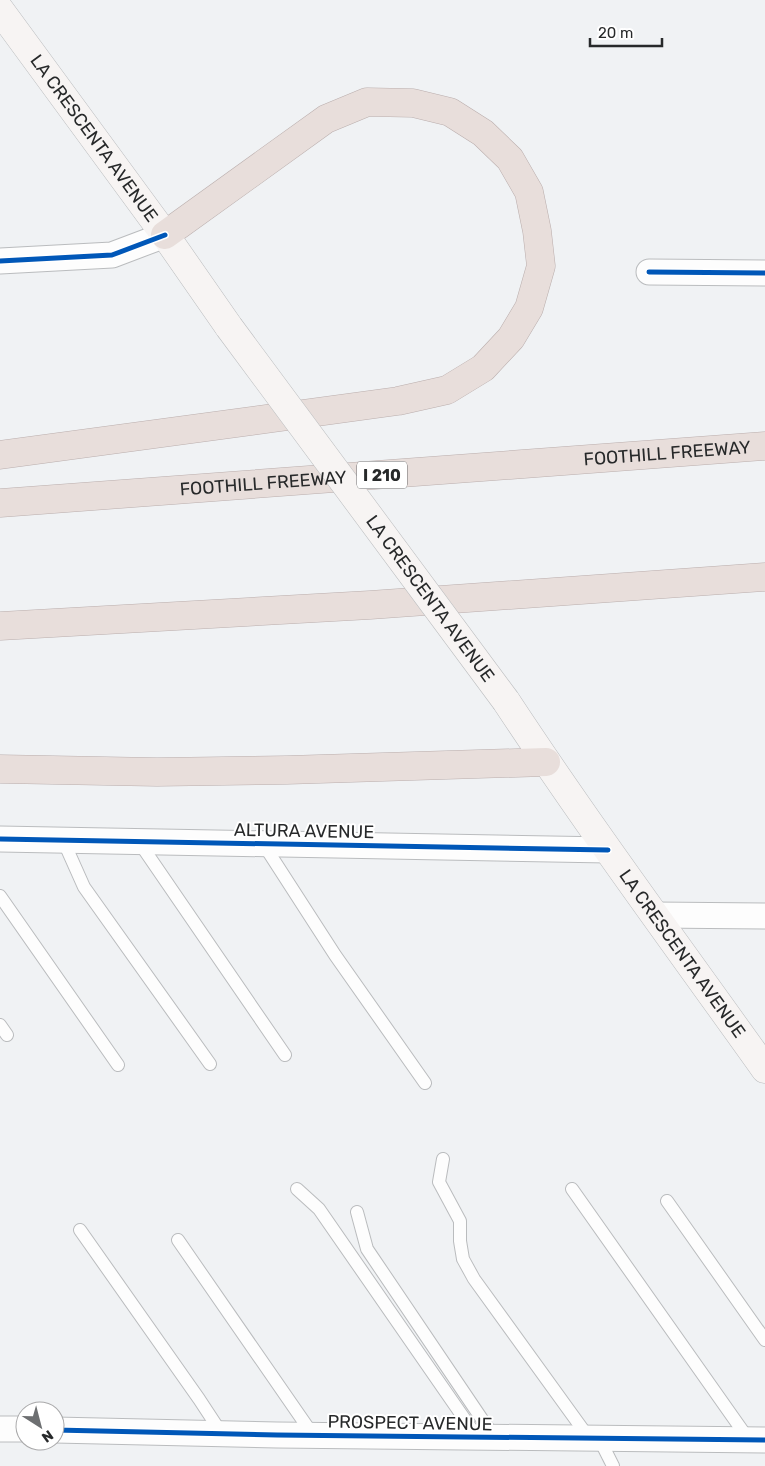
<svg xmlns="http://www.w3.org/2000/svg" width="765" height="1466" font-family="Rubik,sans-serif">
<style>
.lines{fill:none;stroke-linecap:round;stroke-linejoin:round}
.lane-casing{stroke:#babcbe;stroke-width:14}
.street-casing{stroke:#babcbe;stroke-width:27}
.secondary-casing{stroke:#babcbe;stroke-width:29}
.highway-casing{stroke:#baaead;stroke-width:29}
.lane{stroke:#fdfdfd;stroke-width:12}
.street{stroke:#fdfdfd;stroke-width:25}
.secondary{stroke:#f7f4f3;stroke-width:28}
.highway{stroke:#e8dedb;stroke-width:28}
.secondary-bridge-casing{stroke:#babcbe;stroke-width:29;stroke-linecap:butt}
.secondary-bridge{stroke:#f7f4f3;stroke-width:28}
.cycleway-casing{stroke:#fff;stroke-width:8}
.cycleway{stroke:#0057b8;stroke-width:5}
.labels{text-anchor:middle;stroke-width:4;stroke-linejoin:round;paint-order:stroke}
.shield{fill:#fff;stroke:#68696a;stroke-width:1}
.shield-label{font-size:16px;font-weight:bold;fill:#27292a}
.street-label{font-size:18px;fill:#27292a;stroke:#fff}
</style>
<rect width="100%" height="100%" fill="#f0f2f4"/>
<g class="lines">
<defs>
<g id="lane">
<polyline points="63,840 84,887 210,1064"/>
<polyline points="139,842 285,1055"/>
<polyline points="264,845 335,955 425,1083"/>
<polyline points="0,896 118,1065"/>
<polyline points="0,1025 7,1035"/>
<polyline points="443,1159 439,1182 460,1221 460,1241 463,1259 474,1279 589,1438"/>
<polyline points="297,1189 319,1209 477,1437"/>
<polyline points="572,1189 749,1440"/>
<polyline points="667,1201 765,1340"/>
<polyline points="357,1212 367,1249 494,1437"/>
<polyline points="80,1230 199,1399 222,1434"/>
<polyline points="178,1240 313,1435"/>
<polyline points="599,1438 613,1466"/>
</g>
<g id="street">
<polyline points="0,261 112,255 165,235"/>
<polyline points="649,272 765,273"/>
<polyline points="0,839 608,850"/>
<polyline points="655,915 765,916"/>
<polyline points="0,1429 25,1429"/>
<polyline points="55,1430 277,1435 765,1440"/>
</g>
<g id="secondary">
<path id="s1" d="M0,10L165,235L229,327"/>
<path id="s2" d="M506,701C589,827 678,947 765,1069"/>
</g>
<g id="highway">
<polyline points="0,455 398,401 447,390 483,368 511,338 529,308 541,266 537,231 529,192 510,159 483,133 450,112 413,103 367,102 326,119 165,235"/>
<path id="s3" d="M0,503L765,446"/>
<polyline points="0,626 370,605 765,577"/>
<polyline points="0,769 157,772 287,770 546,762"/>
</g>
</defs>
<!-- lane casing -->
<use href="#lane" class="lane-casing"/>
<!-- street casing -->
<use href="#street" class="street-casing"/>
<!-- secondary casing -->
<use href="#secondary" class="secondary-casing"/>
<!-- highway casing -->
<use href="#highway" class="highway-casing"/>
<!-- lane -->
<use href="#lane" class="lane"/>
<!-- street -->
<use href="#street" class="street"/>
<!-- secondary -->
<use href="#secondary" class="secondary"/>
<!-- highway -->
<use href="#highway" class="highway"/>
<defs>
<g id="secondary-bridge">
<path id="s4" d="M229,327L506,701"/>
</g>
</defs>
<!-- secondary-bridge casing -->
<use href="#secondary-bridge" class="secondary-bridge-casing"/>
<!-- secondary-bridge -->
<use href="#secondary-bridge" class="secondary-bridge"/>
<defs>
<g id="cycleway">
<polyline points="0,261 112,255 165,235"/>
<polyline points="649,272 765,273"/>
<polyline points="0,839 608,850"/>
<polyline points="55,1430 277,1435 765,1440"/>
</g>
</defs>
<!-- cycleway casing -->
<use href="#cycleway" class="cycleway-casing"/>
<!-- cycleway -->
<use href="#cycleway" class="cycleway"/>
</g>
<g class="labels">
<!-- shield labels -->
<rect class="shield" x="357" y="461.5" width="50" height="27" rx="4"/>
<g class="shield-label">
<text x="382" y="481">I 210</text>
</g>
<!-- street labels -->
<g class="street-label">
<text dy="6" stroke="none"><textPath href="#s1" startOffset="159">LA CRESCENTA AVENUE</textPath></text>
<text dy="6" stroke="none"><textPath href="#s3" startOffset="669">FOOTHILL FREEWAY</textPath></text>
<text dy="6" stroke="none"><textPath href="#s3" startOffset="264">FOOTHILL FREEWAY</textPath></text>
<text dy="6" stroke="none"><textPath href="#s4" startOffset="338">LA CRESCENTA AVENUE</textPath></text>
<text transform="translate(304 831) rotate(1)" y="6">ALTURA AVENUE</text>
<text dy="6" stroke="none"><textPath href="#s2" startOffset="308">LA CRESCENTA AVENUE</textPath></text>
<text transform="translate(410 1423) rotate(1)" y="6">PROSPECT AVENUE</text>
</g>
</g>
<!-- north arrow -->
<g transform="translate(40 1426) rotate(144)"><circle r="24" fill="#ffffff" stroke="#a9a9aa"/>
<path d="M0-4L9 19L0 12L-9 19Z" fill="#6d6f71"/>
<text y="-8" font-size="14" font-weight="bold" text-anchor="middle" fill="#27292a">N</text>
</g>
<!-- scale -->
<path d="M590 38v8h72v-8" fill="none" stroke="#27292a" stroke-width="2.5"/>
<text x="598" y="38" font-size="15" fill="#27292a" stroke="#ffffff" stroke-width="4" paint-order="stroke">20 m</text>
</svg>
